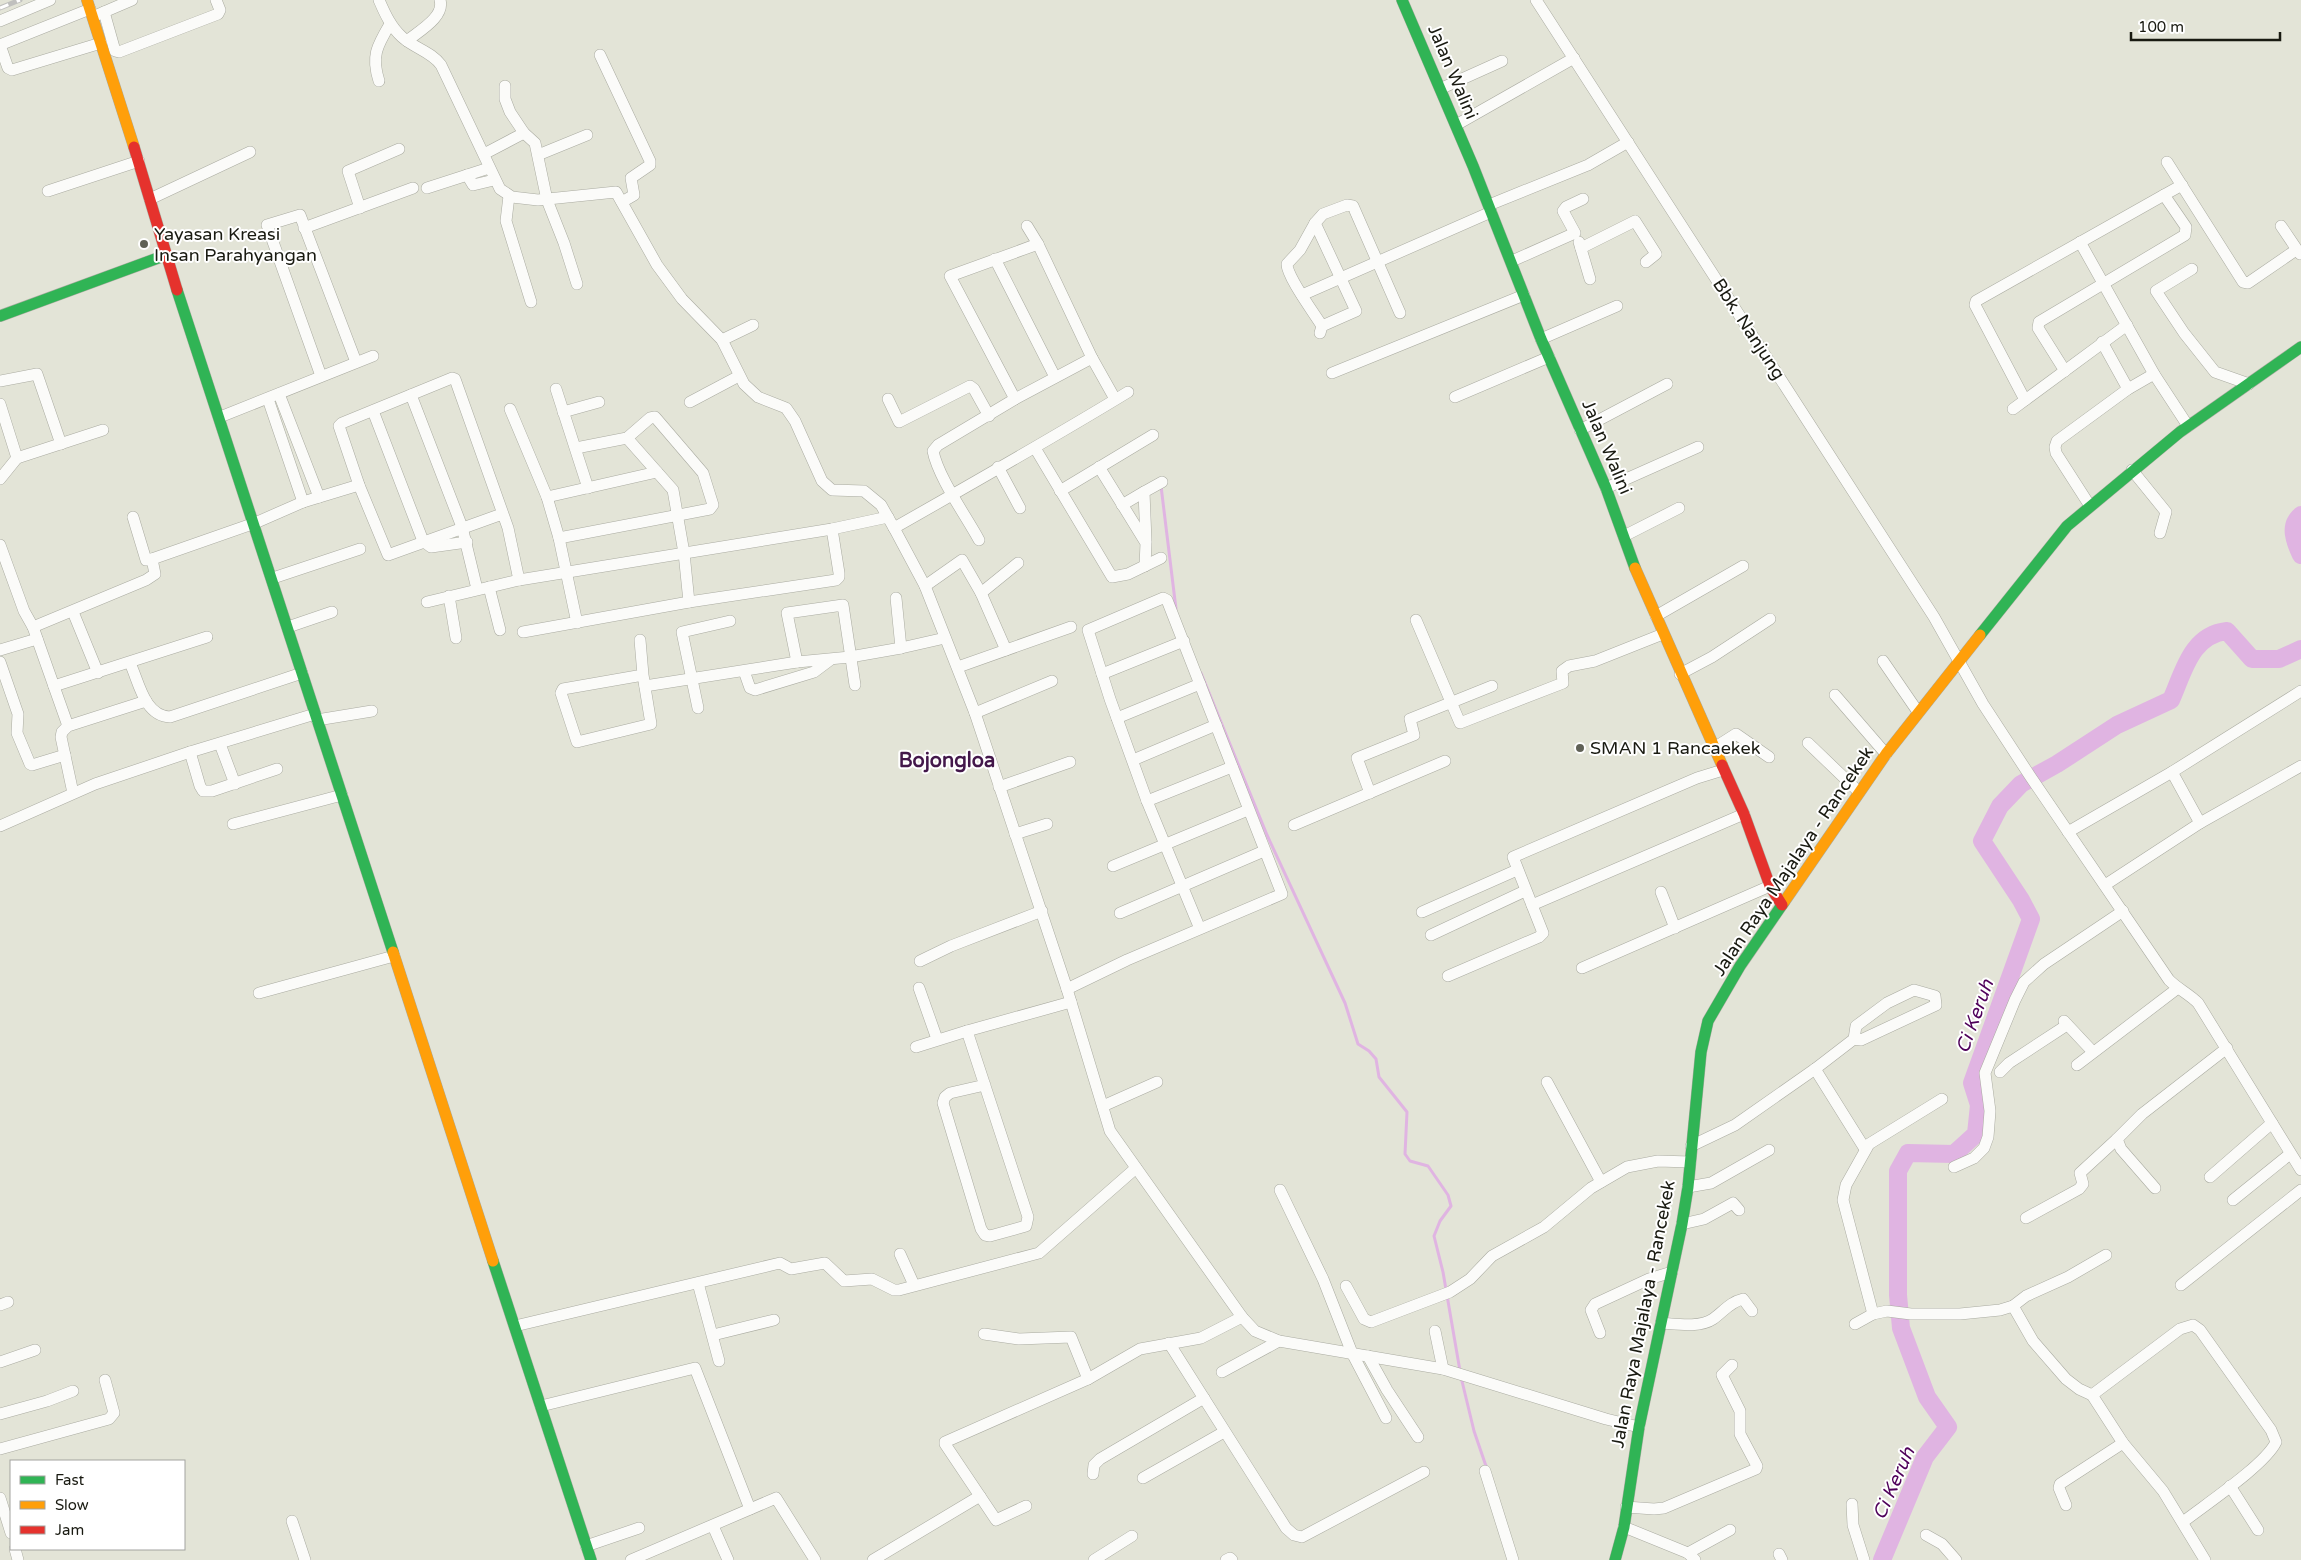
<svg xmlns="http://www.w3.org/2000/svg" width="2301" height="1560" font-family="'Varela Round',sans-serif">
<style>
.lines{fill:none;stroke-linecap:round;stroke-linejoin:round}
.stream{stroke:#e0b4e2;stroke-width:3}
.river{stroke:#e0b4e2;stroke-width:18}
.street-casing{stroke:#aaaba1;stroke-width:12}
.fast-casing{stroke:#aaaba1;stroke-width:12}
.slow-casing{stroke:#aaaba1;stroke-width:12}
.jam-casing{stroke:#aaaba1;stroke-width:12}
.street{stroke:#fbfbf9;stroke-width:11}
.fast{stroke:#30b455;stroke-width:11}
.slow{stroke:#ff9f0a;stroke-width:11}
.jam{stroke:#e5322d;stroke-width:11}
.rail-casing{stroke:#c0c0be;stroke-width:5}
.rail{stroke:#fff;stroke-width:3;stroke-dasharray:9;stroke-linecap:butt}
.poi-dot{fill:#606156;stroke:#fff;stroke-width:2}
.labels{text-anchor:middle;stroke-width:4;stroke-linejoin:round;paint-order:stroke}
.street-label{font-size:18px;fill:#191a11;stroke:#fff}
.poi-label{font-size:18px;fill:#191a11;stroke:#fff;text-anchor:start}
.water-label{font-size:19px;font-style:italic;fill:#4f005a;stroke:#fff}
.quarter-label{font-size:20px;font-weight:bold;fill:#43174a;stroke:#fff}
</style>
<rect width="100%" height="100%" fill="#e3e4d7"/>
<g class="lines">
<!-- stream -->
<g class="stream">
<polyline points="1161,486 1176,609"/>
<polyline points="1201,673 1267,835 1345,1003 1358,1044 1369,1051 1376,1059 1379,1077 1407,1112 1405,1154 1410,1161 1428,1166 1448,1195 1451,1206 1440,1221 1434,1236 1443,1272 1460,1371"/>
<polyline points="1461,1377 1474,1431 1487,1469"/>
</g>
<!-- river -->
<g class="river">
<path d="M2301,515C2288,526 2295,542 2301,555"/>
<path d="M1882,1560L1925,1457L1948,1427L1927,1397L1901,1328L1898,1295V1171L1908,1153L1954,1154L1976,1134L1979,1105L1972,1083L2031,919L2021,900L1982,841L2000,806L2021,784L2057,764L2117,725L2171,700C2184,671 2191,635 2227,631L2252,659H2279L2301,649"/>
</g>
<defs>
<g id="street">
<path d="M379,0C385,14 391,27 402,37C414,48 432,52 441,65L500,189L512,197L538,200L616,192L657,265L682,299L722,340L744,384L758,397L786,408L795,421L822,481L832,490L864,491L881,505L894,528L925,586L975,713L1067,989L1110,1131L1242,1317L1255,1331L1279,1341L1443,1369L1606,1419L1639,1427"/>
<path d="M1536,0L1934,617L1983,704L2030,776L2169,980C2178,989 2189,994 2198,1003L2301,1170"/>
<polyline points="90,9 0,45 8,68 12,70 101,43"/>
<polyline points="104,12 115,51 119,52 218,14 220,10 216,0"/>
<polyline points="97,15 132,0"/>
<polyline points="0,21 50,0"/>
<path d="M407,41C419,31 445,17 440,0"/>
<polyline points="600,55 650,161 650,165 631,178 634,195 622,202"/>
<path d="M379,81C371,56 377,46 390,24"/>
<polyline points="505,86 505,99 510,112 524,133 535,143 547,200 564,243 577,284"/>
<polyline points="1442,88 1502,61"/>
<polyline points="1456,125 1574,58"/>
<polyline points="484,154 524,133"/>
<polyline points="538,155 587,135"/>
<polyline points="2167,162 2243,282 2248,283 2296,250"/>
<polyline points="467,175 473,185 494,180"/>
<polyline points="427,188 489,168"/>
<polyline points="48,191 139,161"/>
<polyline points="509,196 506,221 531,302"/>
<polyline points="150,199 250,152"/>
<polyline points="1489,205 1588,165 1628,142"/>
<polyline points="360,208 348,171 399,149"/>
<polyline points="1315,223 1356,311 1322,326"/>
<polyline points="1027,226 1038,244 1092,358 1115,399"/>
<polyline points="2281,226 2300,254"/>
<polyline points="304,228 413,188"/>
<polyline points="1579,242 1590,279"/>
<polyline points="2080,242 2154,374 2188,426"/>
<polyline points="1581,248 1635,221 1656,254 1646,262"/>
<polyline points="995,259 1055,377"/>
<polyline points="1512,261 1575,233 1563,211 1566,207 1583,199"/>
<polyline points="2192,269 2156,291 2184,333 2215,372 2249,384"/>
<polyline points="1302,295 1491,212"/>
<path d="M1320,333L1322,326C1314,313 1287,277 1287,264L1300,250L1315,223L1323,214L1347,205L1353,206L1400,313"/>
<polyline points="1541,339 1617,306"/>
<polyline points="722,340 753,325"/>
<polyline points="2102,342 2128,389"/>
<polyline points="2065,371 2038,328 2039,322 2185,235 2186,227 2164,195 2182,185"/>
<polyline points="1332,373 1524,295"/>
<polyline points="321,376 267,225 300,215 356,362"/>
<polyline points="0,381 37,374 61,444"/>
<polyline points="556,389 588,488"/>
<polyline points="279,394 319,497"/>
<polyline points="411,395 462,527 477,589"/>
<polyline points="1455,397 1549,357"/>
<polyline points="268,399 303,502"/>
<polyline points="888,399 899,422 970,386 974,389 989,416"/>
<polyline points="1015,399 950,276 1038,244"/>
<polyline points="2025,400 1975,305 1976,301 2164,195"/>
<polyline points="690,402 739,376"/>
<polyline points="0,404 17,458 0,479"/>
<polyline points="510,409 547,497 559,538 577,623"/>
<polyline points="2013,409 2127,325"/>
<polyline points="373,411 423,541 431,547 467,542"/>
<polyline points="563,412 599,402"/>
<polyline points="220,417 373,356"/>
<polyline points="1580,430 1667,384"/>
<polyline points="627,438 673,490 684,553 689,602"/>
<polyline points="1035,448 1112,577 1128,574 1161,558"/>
<polyline points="17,458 103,430"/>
<polyline points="998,467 1020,508"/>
<polyline points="1099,467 1146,543 1145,566"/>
<polyline points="2132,470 2166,512 2160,533"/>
<polyline points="1606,488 1698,447"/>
<polyline points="1060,491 1153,435"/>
<polyline points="547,497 657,472"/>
<polyline points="1122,505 1144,492"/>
<polyline points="2090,506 2056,453 2055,447 2057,441 2128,389 2154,374"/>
<polyline points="502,514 388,555 359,485 339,426 342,423 452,378 455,379 508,528 519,580"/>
<path d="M894,528C973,483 1051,439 1128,392"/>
<polyline points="1624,536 1679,508"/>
<polyline points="559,538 710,509 713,505 703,473 655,417 650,418 627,438 576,448"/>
<path d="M979,540C966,516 938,477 933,451L938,445L1015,399L1092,358"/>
<polyline points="1146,541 1144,492 1162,482"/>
<polyline points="0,545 24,611 33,627 68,726"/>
<polyline points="152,559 255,523 303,502 359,485"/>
<polyline points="273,578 360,549"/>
<polyline points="925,586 962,560 981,593 1006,650"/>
<polyline points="489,587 500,630"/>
<polyline points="981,593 1018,563"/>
<polyline points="449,596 456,638"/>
<polyline points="896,598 901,648"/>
<polyline points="427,602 519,580 832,529 888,517"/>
<polyline points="73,612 98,673"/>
<polyline points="1656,616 1743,566"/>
<polyline points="1416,620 1460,723 1563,683 1562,671 1569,666 1595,661 1663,634"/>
<polyline points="33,627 146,580 155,574 152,559 146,560 133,517"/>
<polyline points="288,627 332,612"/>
<polyline points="523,632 689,602 836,580 839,577 839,573 832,529"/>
<polyline points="640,640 643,675 651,724 577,742 561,693 563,689 643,675"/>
<polyline points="0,650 37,639"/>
<polyline points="1883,661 1918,712"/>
<polyline points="0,662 18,714 17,733 30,764 32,765 65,755"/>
<polyline points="797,662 787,613 843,605 855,685"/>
<path d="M130,663C139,682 144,716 170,717L302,673"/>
<polyline points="958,667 1071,627"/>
<polyline points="744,671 750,688 755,690 814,672 830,660"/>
<polyline points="1102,674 1184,641"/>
<polyline points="1680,674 1712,657 1770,619"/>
<polyline points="54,686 207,637"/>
<polyline points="645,686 797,662 850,657 901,648 945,638"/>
<polyline points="1835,695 1886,754"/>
<polyline points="698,708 682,632 730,621"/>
<polyline points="975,713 1052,681"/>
<polyline points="1117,718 1200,684"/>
<polyline points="317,720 372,711"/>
<polyline points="1808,743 1859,792"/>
<polyline points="220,744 235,784"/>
<polyline points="1714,748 1736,734 1769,757"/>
<polyline points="190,752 200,786 203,791 212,791 277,769"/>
<polyline points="1133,760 1216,725"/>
<polyline points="2172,772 2200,823"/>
<polyline points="999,787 1070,762"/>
<polyline points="73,793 61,737 62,732 68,726 146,701"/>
<polyline points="1370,793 1357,758 1414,735 1410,719 1492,686"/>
<polyline points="1147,801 1232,767"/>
<polyline points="233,824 342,795"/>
<polyline points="1294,825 1445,761"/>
<polyline points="0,826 95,784 190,752 315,714"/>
<polyline points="2068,832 2172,772 2301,691"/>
<polyline points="1015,834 1047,824"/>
<polyline points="1113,866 1248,810"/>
<polyline points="2105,885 2200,823 2301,766"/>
<polyline points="1661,892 1675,928"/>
<polyline points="1532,905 1744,814"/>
<polyline points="1422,912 1517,870"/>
<polyline points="1120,913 1264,851"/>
<polyline points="1431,935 1525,891"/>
<polyline points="920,961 951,946 1042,911"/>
<polyline points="1582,968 1770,886"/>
<polyline points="1448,976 1539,937 1543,933 1513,857 1697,778 1723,770"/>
<polyline points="919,988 937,1039"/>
<polyline points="1067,989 1127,960 1282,894 1167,600 1163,598 1088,630 1110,699 1147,801 1200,929"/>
<polyline points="259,993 394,956"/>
<polyline points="2064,1021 2093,1052"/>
<polyline points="916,1047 967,1031"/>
<polyline points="2077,1065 2178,988"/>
<polyline points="1815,1069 1865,1149"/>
<polyline points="2000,1072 2009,1063 2067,1025"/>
<polyline points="1547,1082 1601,1182"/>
<polyline points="985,1085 950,1093 945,1097 943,1103 981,1229 985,1235 990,1236 1026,1226 1028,1217 967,1031 1071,1002"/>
<polyline points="1103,1106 1157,1082"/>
<polyline points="1691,1146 1735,1125 1815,1069 1854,1039 1856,1026 1887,1003 1914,990 1935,996 1936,1005 1861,1040 1854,1039"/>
<polyline points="1954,1167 1974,1158 1984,1148 1988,1137 1990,1111 1985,1073 2015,1000 2024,982 2044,964 2123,911"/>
<polyline points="2210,1177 2272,1123"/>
<polyline points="1688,1187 1711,1183 1769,1150"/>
<polyline points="2155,1188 2121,1149 2117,1139 2142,1114 2227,1048"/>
<polyline points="1280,1190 1323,1279 1352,1353 1386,1418"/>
<polyline points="2233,1200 2290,1154"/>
<polyline points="2026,1218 2079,1189 2083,1184 2080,1173 2117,1139"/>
<polyline points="1682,1224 1704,1219 1733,1203 1739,1210"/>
<polyline points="900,1254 914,1285"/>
<polyline points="698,1283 719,1361"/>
<polyline points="2181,1285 2301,1190"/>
<polyline points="1346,1286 1364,1319 1371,1322 1450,1292 1470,1279 1492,1256 1544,1227 1591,1188 1627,1167 1658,1161 1690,1162"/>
<polyline points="0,1305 8,1302"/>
<polyline points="2013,1306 2033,1341 2066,1379 2079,1389 2092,1395 2123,1443 2163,1491 2205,1560"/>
<polyline points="1873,1314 1843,1200 1846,1185 1869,1144 1942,1099"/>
<path d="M1661,1323C1676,1324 1700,1328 1713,1319C1723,1312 1730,1302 1743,1299L1752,1311"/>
<polyline points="1855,1324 1873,1314 1887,1311 1911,1314 1960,1314 2000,1310 2013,1306 2026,1296 2068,1277 2106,1255"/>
<polyline points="515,1326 780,1263 791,1269 825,1263 844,1281 872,1279 894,1290 899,1290 1039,1253 1136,1168"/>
<polyline points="1435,1331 1443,1369"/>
<polyline points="1600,1333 1591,1310 1595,1304 1649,1279 1672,1272"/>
<polyline points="984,1334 1019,1339 1071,1337 1088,1379 945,1442 945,1444 996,1520 1026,1506"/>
<polyline points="713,1335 774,1320"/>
<polyline points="1169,1343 1286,1528 1294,1535 1302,1537 1424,1472"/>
<polyline points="1368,1356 1387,1390 1418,1437"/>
<polyline points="0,1362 35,1350"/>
<polyline points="1222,1372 1279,1341"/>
<polyline points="1088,1379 1140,1349 1201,1338 1242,1317"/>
<path d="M2092,1395L2180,1329L2193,1325L2200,1330L2271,1430L2276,1442C2265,1465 2206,1504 2183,1522"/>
<polyline points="541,1406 695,1368 750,1509"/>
<polyline points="0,1414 47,1401 73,1391"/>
<polyline points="0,1449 109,1419 114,1413 105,1380"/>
<polyline points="1485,1471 1513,1560"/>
<polyline points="1093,1474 1094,1465 1100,1459 1204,1398"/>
<polyline points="1143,1478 1224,1432"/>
<polyline points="2230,1486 2258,1530"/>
<polyline points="0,1498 11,1533"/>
<polyline points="1852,1504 1853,1525 1864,1560"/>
<polyline points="2066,1505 2059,1488 2060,1484 2123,1443"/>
<polyline points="1626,1507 1654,1509 1664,1508 1756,1469 1757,1466 1740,1434 1740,1411 1722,1375 1732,1365"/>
<polyline points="292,1521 305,1560"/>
<polyline points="713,1526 728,1560"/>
<polyline points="1624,1527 1688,1553 1695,1560"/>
<polyline points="1926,1535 1942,1544 1956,1560"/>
<polyline points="586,1546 639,1528"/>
<polyline points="15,1549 18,1560"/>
<polyline points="1688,1553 1730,1530"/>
<polyline points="1779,1554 1782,1560"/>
<polyline points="631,1560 776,1498 815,1560"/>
<polyline points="873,1560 980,1496"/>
<polyline points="1094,1560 1132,1536"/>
<polyline points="1226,1560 1230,1558 1232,1560"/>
</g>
<g id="fast">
<polyline points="1402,0 1473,166 1541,339 1606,488 1635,568"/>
<polyline points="177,290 393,952"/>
<polyline points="0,316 166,255"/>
<polyline points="1980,635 2067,526 2180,432 2301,347"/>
<polyline points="493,1261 591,1560"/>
<polyline points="1615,1560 1624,1527 1639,1427 1682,1224 1688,1187 1701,1052 1708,1021 1740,966 1784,902"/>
</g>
<g id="slow">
<polyline points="87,0 134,147"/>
<polyline points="1635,568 1722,765"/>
<polyline points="1784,902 1886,754 1980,635"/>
<polyline points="393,952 493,1261"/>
</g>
<g id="jam">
<polyline points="134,147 177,290"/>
<polyline points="1722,765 1744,814 1770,886 1782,905"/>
</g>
</defs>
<!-- street casing -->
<use href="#street" class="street-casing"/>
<!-- fast casing -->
<use href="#fast" class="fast-casing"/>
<!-- slow casing -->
<use href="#slow" class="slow-casing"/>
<!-- jam casing -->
<use href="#jam" class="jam-casing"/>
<!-- street -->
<use href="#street" class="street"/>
<!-- fast -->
<use href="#fast" class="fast"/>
<!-- slow -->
<use href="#slow" class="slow"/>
<!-- jam -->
<use href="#jam" class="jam"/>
<defs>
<polyline id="rail" points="0,8 20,0"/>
</defs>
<!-- rail casing -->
<use href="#rail" class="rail-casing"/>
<!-- rail -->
<use href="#rail" class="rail"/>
</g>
<!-- markers -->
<g class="poi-dot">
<circle cx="144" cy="244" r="5"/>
<circle cx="1580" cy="748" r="5"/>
</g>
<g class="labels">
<!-- street labels -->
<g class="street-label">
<text transform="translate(1453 72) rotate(67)" y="6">Jalan Walini</text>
<text transform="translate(1749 329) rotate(57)" y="6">Bbk. Nanjung</text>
<text transform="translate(1607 447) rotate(67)" y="6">Jalan Walini</text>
<text transform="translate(1793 861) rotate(-56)" y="6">Jalan Raya Majalaya - Rancekek</text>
<text transform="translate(1643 1314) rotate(-79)" y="6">Jalan Raya Majalaya - Rancekek</text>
</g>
<!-- poi labels -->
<g class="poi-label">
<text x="154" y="240">Yayasan Kreasi<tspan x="154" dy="21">Insan Parahyangan</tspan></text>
<text x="1590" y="754">SMAN 1 Rancaekek</text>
</g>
<!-- water labels -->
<g class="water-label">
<text transform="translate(1974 1016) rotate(-70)" y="7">Ci Keruh</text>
<text transform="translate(1893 1483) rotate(-66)" y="7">Ci Keruh</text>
</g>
<!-- quarter labels -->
<g class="quarter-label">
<text x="947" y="767">Bojongloa</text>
</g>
</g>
<!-- legend -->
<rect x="10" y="1460" width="175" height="90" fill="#ffffff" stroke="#a3a3a0"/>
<rect x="20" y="1476" width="25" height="8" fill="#30b455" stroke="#a3a3a0"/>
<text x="55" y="1485" font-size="15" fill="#191a11">Fast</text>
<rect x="20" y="1501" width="25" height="8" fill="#ff9f0a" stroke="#a3a3a0"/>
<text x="55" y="1510" font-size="15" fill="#191a11">Slow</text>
<rect x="20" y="1526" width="25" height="8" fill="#e5322d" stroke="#a3a3a0"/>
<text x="55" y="1535" font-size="15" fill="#191a11">Jam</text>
<!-- scale -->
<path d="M2131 32v8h149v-8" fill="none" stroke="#191a11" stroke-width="2.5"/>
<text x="2138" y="32" font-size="15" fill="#191a11" stroke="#ffffff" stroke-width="4" paint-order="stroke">100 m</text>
</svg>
